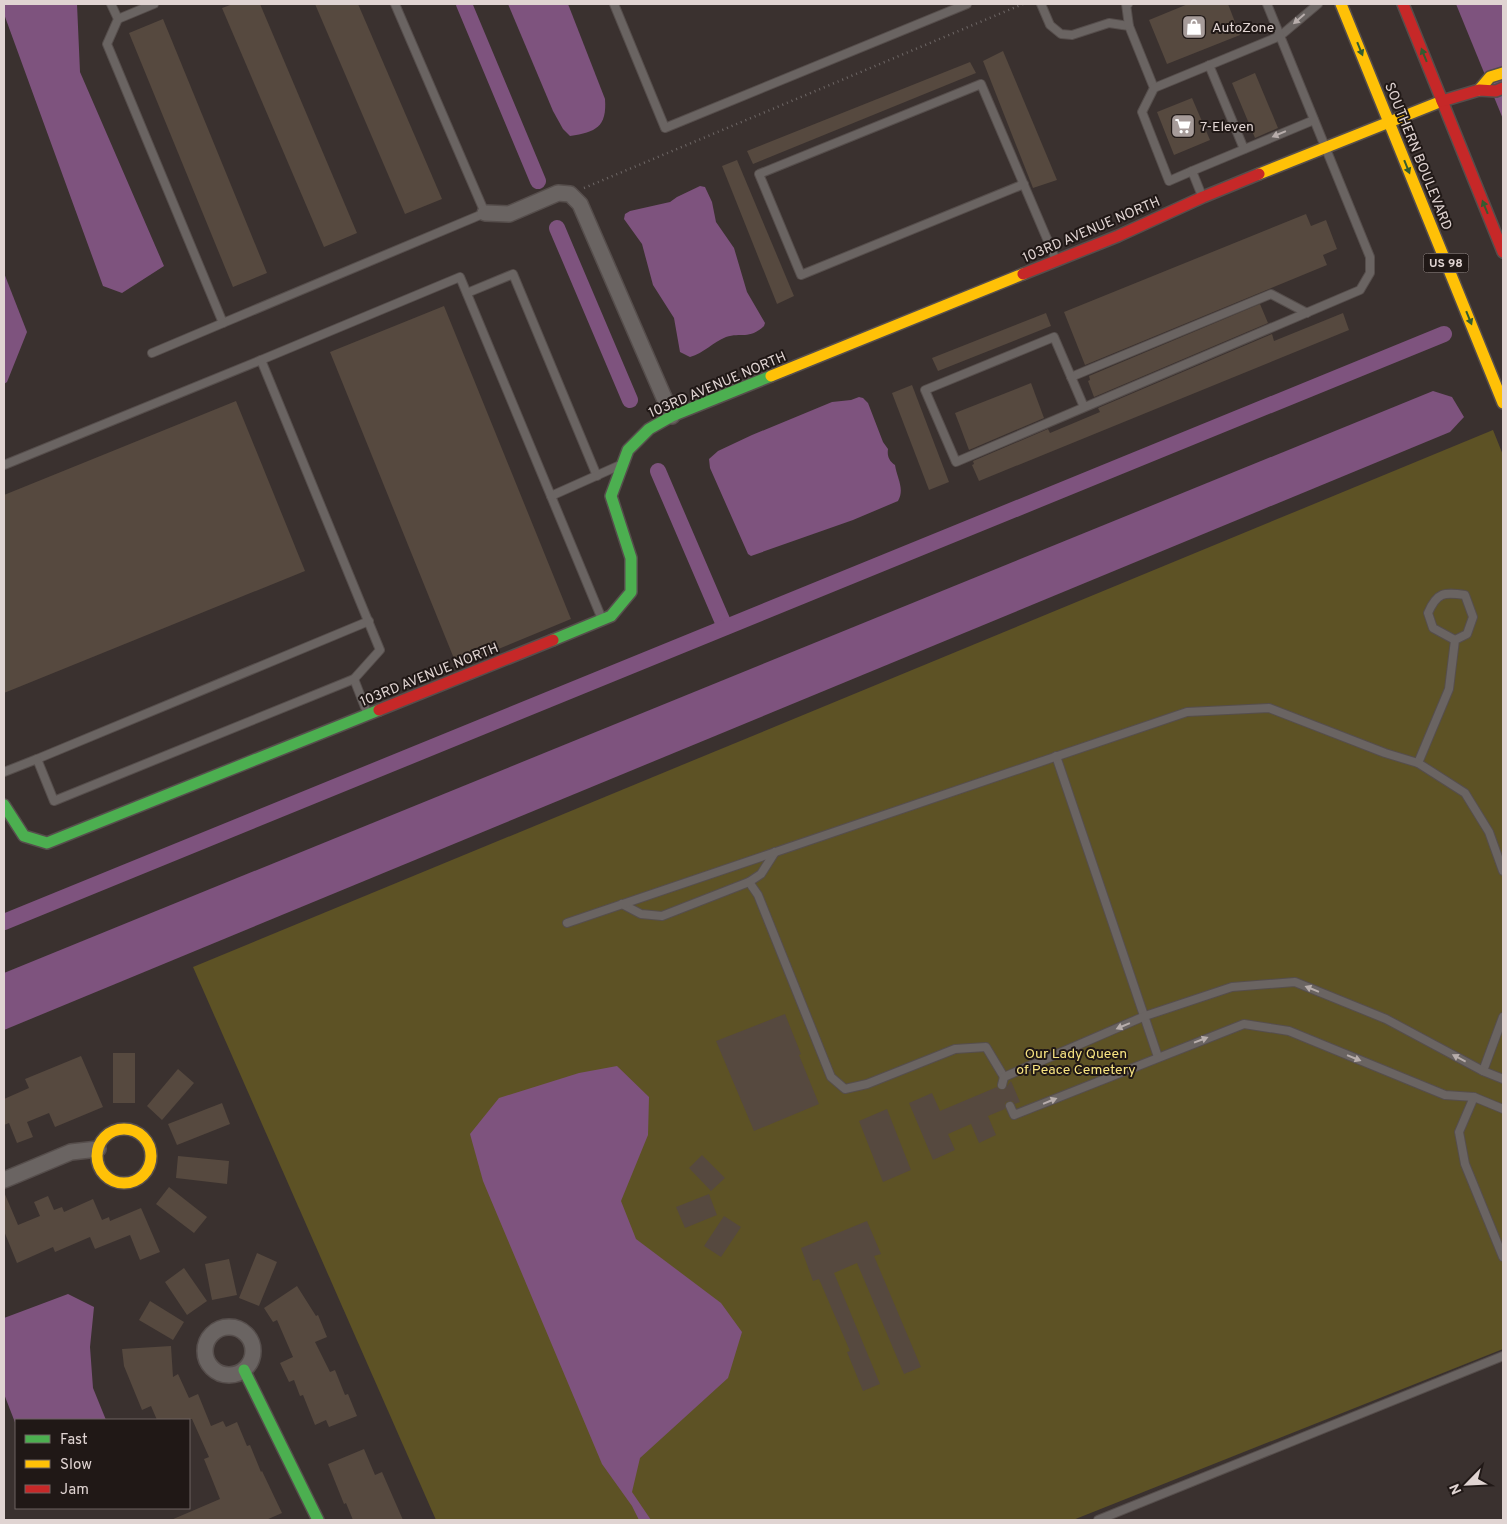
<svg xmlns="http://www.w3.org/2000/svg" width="1507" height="1524" font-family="Overpass,sans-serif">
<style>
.green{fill:#5d5225}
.water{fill:#7e537e}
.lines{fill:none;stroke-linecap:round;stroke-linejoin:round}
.canal{stroke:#7e537e;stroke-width:16}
.building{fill:#56493f}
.lane-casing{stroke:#564e4c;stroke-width:10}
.street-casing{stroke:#564e4c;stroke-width:18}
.fast-casing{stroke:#564e4c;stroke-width:14}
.slow-casing{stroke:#564e4c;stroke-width:14}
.jam-casing{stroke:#564e4c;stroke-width:14}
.path{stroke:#6f6867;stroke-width:2.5;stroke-dasharray:1 4;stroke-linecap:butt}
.lane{stroke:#6a6462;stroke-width:8}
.street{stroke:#6a6462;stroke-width:15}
.fast{stroke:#4caf50;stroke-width:11}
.slow{stroke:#ffc107;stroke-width:11}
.jam{stroke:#c62828;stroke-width:11}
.oneway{fill:#b7adab}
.oneway2{fill:#345c30}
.labels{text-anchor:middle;stroke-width:4;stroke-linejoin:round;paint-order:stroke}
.shield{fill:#201816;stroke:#a69c9a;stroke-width:1}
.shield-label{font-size:12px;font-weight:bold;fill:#e0d4d2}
.poi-label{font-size:14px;fill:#e0d4d2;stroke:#201816;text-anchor:start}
.street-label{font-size:14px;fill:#e0d4d2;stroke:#201816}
.park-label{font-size:14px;fill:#f8e481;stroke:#201816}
</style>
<rect width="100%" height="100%" fill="#3a312f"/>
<!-- green -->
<polygon class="green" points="1493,430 1503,455 1503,1349 1073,1520 436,1520 193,967"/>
<!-- water -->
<g class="water">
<polygon points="4,4 77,4 80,72 164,266 122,293 103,286 4,14"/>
<path d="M508,4H568L605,99C607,127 596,132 570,136L563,129L553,111Z"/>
<polygon points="1456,4 1503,4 1503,119"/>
<path d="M700,186L705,187L712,202L716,222L734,248L747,292L765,323L764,326C749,340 741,332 726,337C713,342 704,353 690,357L680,352L674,318L653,285L642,244L624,219L625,214L630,211L670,202L677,197Z"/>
<polygon points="4,273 27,332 7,382 4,384"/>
<polygon points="1433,391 1452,397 1464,417 1450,432 4,1030 4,973"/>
<path d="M859,397L863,398L868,403L883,442L888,449C887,456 889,461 895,465C897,478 905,489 898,501L853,520L751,556L748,554L710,468L709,459L718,451L752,435L832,402L851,400Z"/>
<polygon points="617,1066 649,1097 648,1135 621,1201 636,1239 721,1303 742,1332 728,1378 640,1458 632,1492 651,1520 639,1520 632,1506 602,1464 483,1181 470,1134 499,1098 579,1073"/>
<polygon points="68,1294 94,1307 90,1347 93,1388 106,1420 16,1420 16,1425 4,1394 4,1318"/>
</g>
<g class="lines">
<!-- canal -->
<g class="canal">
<polyline points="464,4 538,181"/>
<polyline points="557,228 630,400"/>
<polyline points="658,471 725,627"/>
<polyline points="4,922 1444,334"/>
</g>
</g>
<!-- building -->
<g class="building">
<polygon points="233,4 260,4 357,233 324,247 222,8"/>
<polygon points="315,4 358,4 442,199 405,214"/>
<polygon points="1188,4 1228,4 1240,35 1167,64 1149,20"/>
<polygon points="163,19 267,273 233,287 129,33"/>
<polygon points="1003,51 1057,180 1033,188 983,61"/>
<polygon points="970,62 976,73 753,164 747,151"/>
<polygon points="1255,73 1278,128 1255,138 1232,83"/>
<polygon points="1192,98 1210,140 1174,155 1157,112"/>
<polygon points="737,160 794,296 777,304 722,166"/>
<polygon points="1306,214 1311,226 1326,220 1337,249 1323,255 1327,265 1085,365 1064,312"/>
<polygon points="1260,304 1268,323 1094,397 1088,381 1090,380 1089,376"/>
<polygon points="444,306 571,619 457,666 330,352"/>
<polygon points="1046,313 1051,326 938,371 932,358"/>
<polygon points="1343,313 1349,330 979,481 972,465 974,464 973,461 1048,429 1050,433 1100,412 1098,408 1272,334 1274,341"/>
<polygon points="1031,383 1044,418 969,450 955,413"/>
<polygon points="912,385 949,482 929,490 892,393"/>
<polygon points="236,401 305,571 4,693 4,495"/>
<polygon points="785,1014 801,1054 799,1055 819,1104 754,1131 716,1041"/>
<rect x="113" y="1053" width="22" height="50"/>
<polygon points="81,1056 103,1107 55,1127 49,1113 27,1122 33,1137 17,1143 9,1123 4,1125 4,1099 29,1088 25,1079"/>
<polygon points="178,1069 194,1083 162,1120 147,1106"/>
<polygon points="1011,1081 1020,1102 1015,1104 1013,1101 1008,1101 1005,1103 1005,1109 988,1116 996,1135 979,1143 971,1124 948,1134 955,1150 933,1160 909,1103 932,1093 940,1111 997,1087 1000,1090 1004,1090"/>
<polygon points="222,1103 230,1124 177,1145 168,1124"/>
<polygon points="887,1109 911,1170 883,1182 859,1121"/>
<polygon points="702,1155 725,1178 711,1191 689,1168"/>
<polygon points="178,1156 229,1161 227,1184 176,1178"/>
<polygon points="169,1187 207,1217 194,1233 156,1204"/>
<polygon points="4,1192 18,1225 40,1216 34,1202 48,1196 54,1210 62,1207 64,1212 93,1199 102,1220 109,1217 110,1221 141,1208 160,1252 140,1260 130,1235 95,1249 90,1237 55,1252 53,1247 17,1263 4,1231"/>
<polygon points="709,1194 717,1215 685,1228 676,1207"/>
<polygon points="724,1216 741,1227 721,1257 704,1246"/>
<polygon points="867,1221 881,1254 874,1256 921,1367 904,1374 857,1263 834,1273 880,1384 863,1391 847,1352 850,1351 819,1279 813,1281 801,1248"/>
<polygon points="257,1253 277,1262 259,1306 239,1298"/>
<polygon points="229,1259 237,1295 212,1300 205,1264"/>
<polygon points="184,1268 207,1301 187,1315 165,1282"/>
<polygon points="297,1286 316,1316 318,1315 327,1337 315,1342 330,1372 335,1370 345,1395 348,1394 357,1416 329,1427 326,1420 315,1425 303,1395 300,1396 294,1380 289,1382 280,1363 293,1357 277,1320 273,1322 264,1308"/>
<polygon points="150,1301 184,1322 173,1340 139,1320"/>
<polygon points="171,1346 173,1377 178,1374 189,1398 198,1394 211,1426 223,1421 226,1427 237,1422 247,1446 250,1445 261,1472 262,1471 282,1513 266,1520 171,1520 220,1499 204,1459 209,1457 192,1419 157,1420 151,1406 142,1410 124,1366 122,1349"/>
<polygon points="364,1449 375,1475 382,1472 403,1520 353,1520 346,1503 344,1504 328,1464"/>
</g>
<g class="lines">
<defs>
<g id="lane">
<polyline points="111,4 118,19 107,44 223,323 485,213 395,4"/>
<polyline points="614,4 665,128 967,4"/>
<polyline points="1041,4 1050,25 1061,34 1072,35 1109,23 1129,26 1154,88 1142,112 1169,181 1192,171 1202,196"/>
<polyline points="1128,4 1126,4 1129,26"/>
<polyline points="118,19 154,4"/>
<polyline points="1209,65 1244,149"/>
<polyline points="1154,88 1280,36 1318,4"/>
<polyline points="1192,171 1314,120"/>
<path d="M1024,184L801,275L759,174L981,84C1006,143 1031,202 1056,260"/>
<polyline points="467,293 513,274 597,476"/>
<polyline points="152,353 223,323"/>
<polyline points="1071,377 1271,294 1307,313"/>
<polyline points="1084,407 1054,337 925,390 956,462 1360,290 1370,273 1370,257 1267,4"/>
<polyline points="4,465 261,360"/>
<polyline points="551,496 602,619"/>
<polyline points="354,679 368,715"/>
<polyline points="1056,756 1158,1057"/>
<polyline points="37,759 369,621"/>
<path d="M1418,763L1449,689L1455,640L1433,628L1428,613C1437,592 1444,592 1465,595L1473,617L1467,634L1455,640"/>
<polyline points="4,772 37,759 54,801 354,679 380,650 261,360 460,277 551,496 618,466"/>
<polyline points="749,882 758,895 831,1077 845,1089 867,1084 955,1049 986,1047 1004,1077"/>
<polyline points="622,904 641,914 662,916 749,882 761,874 775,852"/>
<polyline points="567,923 1187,712 1269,708 1385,753 1418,763 1465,793 1489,832 1503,871"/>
<polyline points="1483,1071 1503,1017"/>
<polyline points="1002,1085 1004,1077 1145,1016 1232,987 1295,982 1386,1019 1483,1071 1503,1079"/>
<polyline points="1474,1097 1459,1132 1465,1164 1503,1257"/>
<polyline points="1010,1106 1014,1115 1244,1024 1289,1031 1445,1095 1474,1097 1503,1109"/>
<polyline points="1098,1520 1503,1356"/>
</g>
<g id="street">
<polyline points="485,213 509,214 558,193 570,194 580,204 672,416"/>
<polyline points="4,1180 71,1152 98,1149"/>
<circle cx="229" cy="1351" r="24"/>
</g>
<g id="fast">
<polyline points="553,640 611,616 631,592 631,558 611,496 628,450 649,429 672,416 771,376"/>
<polyline points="4,805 24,836 47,843 379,710"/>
<polyline points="244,1370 318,1520"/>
</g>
<g id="slow">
<polyline points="1341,4 1503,403"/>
<polyline points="1479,90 1490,77 1503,73"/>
<polyline points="1259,174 1442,101"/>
<polyline points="771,376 1023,274"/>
<circle cx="124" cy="1156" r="27"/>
</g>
<g id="jam">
<polyline points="1403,4 1503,252"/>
<polyline points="1442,101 1479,90 1496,91 1503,88"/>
<polyline points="1023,274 1118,236 1203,197 1259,174"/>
<polyline points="379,710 553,640"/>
</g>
</defs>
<!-- lane casing -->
<use href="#lane" class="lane-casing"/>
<!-- street casing -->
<use href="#street" class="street-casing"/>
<!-- fast casing -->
<use href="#fast" class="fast-casing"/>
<!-- slow casing -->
<use href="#slow" class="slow-casing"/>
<!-- jam casing -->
<use href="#jam" class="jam-casing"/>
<!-- path -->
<polyline class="path" points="584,188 1023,4"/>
<!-- lane -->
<use href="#lane" class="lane"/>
<!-- street -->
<use href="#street" class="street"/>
<!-- fast -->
<use href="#fast" class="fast"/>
<!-- slow -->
<use href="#slow" class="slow"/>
<!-- jam -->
<use href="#jam" class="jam"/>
</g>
<!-- one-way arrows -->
<defs><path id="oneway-solid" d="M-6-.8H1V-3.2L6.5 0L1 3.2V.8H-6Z" transform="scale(1.25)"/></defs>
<g class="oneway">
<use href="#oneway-solid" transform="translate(1299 19) rotate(139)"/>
<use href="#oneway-solid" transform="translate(1279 134) rotate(157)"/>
<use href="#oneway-solid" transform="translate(1312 989) rotate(-158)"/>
<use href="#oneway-solid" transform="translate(1123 1026) rotate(157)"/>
<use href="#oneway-solid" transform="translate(1201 1040) rotate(-21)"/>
<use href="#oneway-solid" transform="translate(1354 1058) rotate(22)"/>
<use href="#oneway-solid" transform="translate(1459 1058) rotate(-152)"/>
<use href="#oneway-solid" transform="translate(1050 1101) rotate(-22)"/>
</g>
<g class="oneway2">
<use href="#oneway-solid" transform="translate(1360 49) rotate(68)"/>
<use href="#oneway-solid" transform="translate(1424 55) rotate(-112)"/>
<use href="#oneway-solid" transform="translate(1407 167) rotate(68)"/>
<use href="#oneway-solid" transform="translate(1485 207) rotate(-112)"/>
<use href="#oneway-solid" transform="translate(1469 318) rotate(68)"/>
</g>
<!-- icons -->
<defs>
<symbol id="shop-square" viewBox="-11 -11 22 22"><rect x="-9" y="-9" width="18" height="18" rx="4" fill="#a69b99" stroke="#201816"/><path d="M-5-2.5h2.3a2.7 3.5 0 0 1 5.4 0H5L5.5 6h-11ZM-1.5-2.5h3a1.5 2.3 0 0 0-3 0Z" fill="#fff"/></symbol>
<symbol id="supermarket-square" viewBox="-11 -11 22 22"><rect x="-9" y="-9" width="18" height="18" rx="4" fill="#a69b99" stroke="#201816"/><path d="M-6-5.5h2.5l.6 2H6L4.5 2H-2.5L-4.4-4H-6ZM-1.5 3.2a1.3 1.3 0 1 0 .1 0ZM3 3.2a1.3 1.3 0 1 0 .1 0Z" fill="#fff"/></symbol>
</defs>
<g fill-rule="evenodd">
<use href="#shop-square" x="1180" y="13" width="28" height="28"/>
<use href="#supermarket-square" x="1169" y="112" width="28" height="28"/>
</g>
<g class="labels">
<!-- shield labels -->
<rect class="shield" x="1423.5" y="253.5" width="45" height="19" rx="4"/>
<g class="shield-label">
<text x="1446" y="267">US 98</text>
</g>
<!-- poi labels -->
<g class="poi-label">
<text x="1212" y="32">AutoZone</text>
<text x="1200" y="131">7-Eleven</text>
</g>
<!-- street labels -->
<g class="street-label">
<text transform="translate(1419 156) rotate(68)" y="5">SOUTHERN BOULEVARD</text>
<text transform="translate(1091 229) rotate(-23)" y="5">103RD AVENUE NORTH</text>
<text transform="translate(717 384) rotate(-23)" y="5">103RD AVENUE NORTH</text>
<text transform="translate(429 674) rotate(-22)" y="5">103RD AVENUE NORTH</text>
</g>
<!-- park labels -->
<g class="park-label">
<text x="1076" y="1058">Our Lady Queen<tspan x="1076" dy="16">of Peace Cemetery</tspan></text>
</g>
</g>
<!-- border -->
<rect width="1507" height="1524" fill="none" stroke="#e0d4d2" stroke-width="10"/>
<!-- legend -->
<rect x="15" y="1419" width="175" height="90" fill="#201816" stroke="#6d6361"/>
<rect x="25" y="1435" width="25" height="8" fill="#4caf50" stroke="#6d6361"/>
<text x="60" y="1444" font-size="15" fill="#e0d4d2">Fast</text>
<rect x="25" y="1460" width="25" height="8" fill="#ffc107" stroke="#6d6361"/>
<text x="60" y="1469" font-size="15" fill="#e0d4d2">Slow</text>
<rect x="25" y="1485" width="25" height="8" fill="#c62828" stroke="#6d6361"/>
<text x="60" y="1494" font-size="15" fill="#e0d4d2">Jam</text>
<!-- north arrow -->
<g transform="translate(1467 1484) rotate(246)" stroke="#201816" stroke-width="4" paint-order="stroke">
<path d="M0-4L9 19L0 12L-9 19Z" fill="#e0d4d2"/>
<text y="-8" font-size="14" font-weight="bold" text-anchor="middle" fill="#e0d4d2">N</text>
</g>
</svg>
